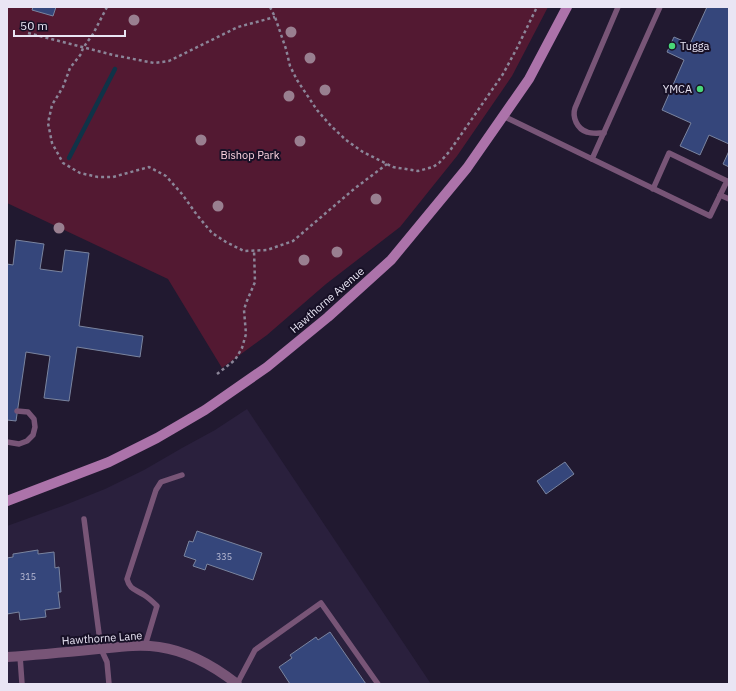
<svg xmlns="http://www.w3.org/2000/svg" width="736" height="691" font-family="'IBM Plex Sans',sans-serif">
<style>
.built{fill:#2a203d}
.green{fill:#531932}
.lines{fill:none;stroke-linecap:round;stroke-linejoin:round}
.stream{stroke:#103348;stroke-width:4.5}
.building{fill:#35467b;stroke:#7a849f}
.path{stroke:#8b8598;stroke-width:2.5;stroke-dasharray:3 3;stroke-linecap:butt}
.service{stroke:#785577;stroke-width:5.5}
.minor{stroke:#785577;stroke-width:10}
.secondary{stroke:#ac73aa;stroke-width:10}
.tree{fill:#997f90}
.poi-dot{fill:#49d778;stroke:#171026;stroke-width:1.5}
.labels{text-anchor:middle;stroke-width:4;stroke-linejoin:round;paint-order:stroke}
.number-label{font-size:9px;fill:#bcbdd6}
.poi-label{font-size:11px;fill:#e9e5f4;stroke:#171026;text-anchor:start}
.park-label{font-size:11px;fill:#fbd2df;stroke:#171026}
.street-label{font-size:11px;fill:#e9e5f4;stroke:#171026}
</style>
<rect width="100%" height="100%" fill="#211930"/>
<!-- built -->
<polygon class="built" points="247,409 431,684 7,684 7,526 65,505 105,489 144,470 182,448 215,430"/>
<!-- green -->
<polygon class="green" points="7,7 548,7 512,76 457,156 400,227 326,284 267,335 222,368 168,279 7,203"/>
<g class="lines">
<!-- stream -->
<polyline class="stream" points="69,158 115,69"/>
</g>
<!-- building -->
<g class="building">
<polygon points="33,7 56,7 53,16 32,10"/>
<polygon points="707,7 729,7 729,144 709,135 700,155 680,146 691,123 662,110 684,60 667,52 674,37 690,44"/>
<polygon points="729,151 729,167 723,164"/>
<polygon points="16,240 44,244 40,269 62,272 65,250 89,253 79,326 143,336 140,357 77,347 69,401 44,398 50,356 26,352 16,421 7,420 7,264 13,265"/>
<polygon points="565,462 574,474 546,494 537,481"/>
<polygon points="197,531 262,553 253,580 207,564 205,570 193,566 196,560 184,556 189,541 193,542"/>
<polygon points="38,550 38,554 54,552 55,568 59,567 61,592 58,592 60,608 45,610 46,617 20,620 19,612 7,614 7,558 13,557 13,554"/>
<polygon points="330,632 366,684 290,684 279,667 292,658 290,655 316,637 318,640"/>
</g>
<g class="lines">
<!-- path -->
<g class="path">
<polyline points="107,7 93,34 83,48 81,54 70,68 63,87 52,105 48,123 52,143 63,163 80,173 98,177 113,177 149,167 166,176 182,194 197,215 212,233 226,242 244,251 267,250 293,241 354,189 387,164"/>
<polyline points="270,7 275,17 286,49 290,66 297,80 317,110 331,126 346,140 363,152 393,167 418,171 433,167 439,163 449,152 503,74 517,48 537,7"/>
<polyline points="28,33 113,55 154,63 169,61 238,27 275,17"/>
<polyline points="217,374 235,360 242,348 246,334 244,310 246,303 255,282 254,250"/>
</g>
<!-- service -->
<g class="service">
<polyline points="503,116 592,159 660,7"/>
<path d="M604,133C599,133 592,134 587,132C577,129 572,117 575,108L618,7"/>
<polyline points="592,159 710,216 727,181 669,153 653,189"/>
<polyline points="720,195 729,199"/>
<polyline points="7,442 19,444 27,441 33,435 35,427 34,419 28,412 17,411"/>
<polyline points="84,519 101,649 107,662 109,684"/>
<path d="M145,646L157,606C153,602 149,598 144,595C135,589 130,590 127,579L156,490L161,482L182,475"/>
<polyline points="20,656 22,684"/>
<polyline points="237,684 255,650 321,603 378,684"/>
</g>
<!-- minor -->
<path class="minor" d="M7,657C37,655 68,652 98,649C118,647 139,644 159,647C188,651 214,666 237,684"/>
<!-- secondary -->
<polyline class="secondary" points="7,501 109,462 157,438 205,410 267,367 328,317 391,260 467,168 529,79 567,7"/>
</g>
<!-- trees -->
<g class="tree">
<circle cx="134" cy="20" r="5.5"/>
<circle cx="291" cy="32" r="5.5"/>
<circle cx="310" cy="58" r="5.5"/>
<circle cx="325" cy="90" r="5.5"/>
<circle cx="289" cy="96" r="5.5"/>
<circle cx="201" cy="140" r="5.5"/>
<circle cx="300" cy="141" r="5.5"/>
<circle cx="376" cy="199" r="5.5"/>
<circle cx="218" cy="206" r="5.5"/>
<circle cx="59" cy="228" r="5.5"/>
<circle cx="337" cy="252" r="5.5"/>
<circle cx="304" cy="260" r="5.5"/>
</g>
<!-- markers -->
<g class="poi-dot">
<circle cx="672" cy="46" r="4"/>
<circle cx="700" cy="89" r="4"/>
</g>
<g class="labels">
<!-- number labels -->
<g class="number-label">
<text x="224" y="560">335</text>
<text x="28" y="580">315</text>
</g>
<!-- poi labels -->
<g class="poi-label">
<text x="680" y="50">Tugga</text>
<text x="692" y="93" text-anchor="end">YMCA</text>
</g>
<!-- park labels -->
<g class="park-label">
<text x="250" y="159">Bishop Park</text>
</g>
<!-- street labels -->
<g class="street-label">
<text transform="translate(327 300) rotate(-41)" y="4">Hawthorne Avenue</text>
<text transform="translate(102 638) rotate(-4)" y="4">Hawthorne Lane</text>
</g>
</g>
<!-- border -->
<rect width="736" height="691" fill="none" stroke="#e9e5f4" stroke-width="16"/>
<!-- scale -->
<path d="M14 30v6h111v-6" fill="none" stroke="#e9e5f4" stroke-width="2"/>
<text x="20" y="30" font-size="12" fill="#e9e5f4" stroke="#171026" stroke-width="3" paint-order="stroke">50 m</text>
</svg>
